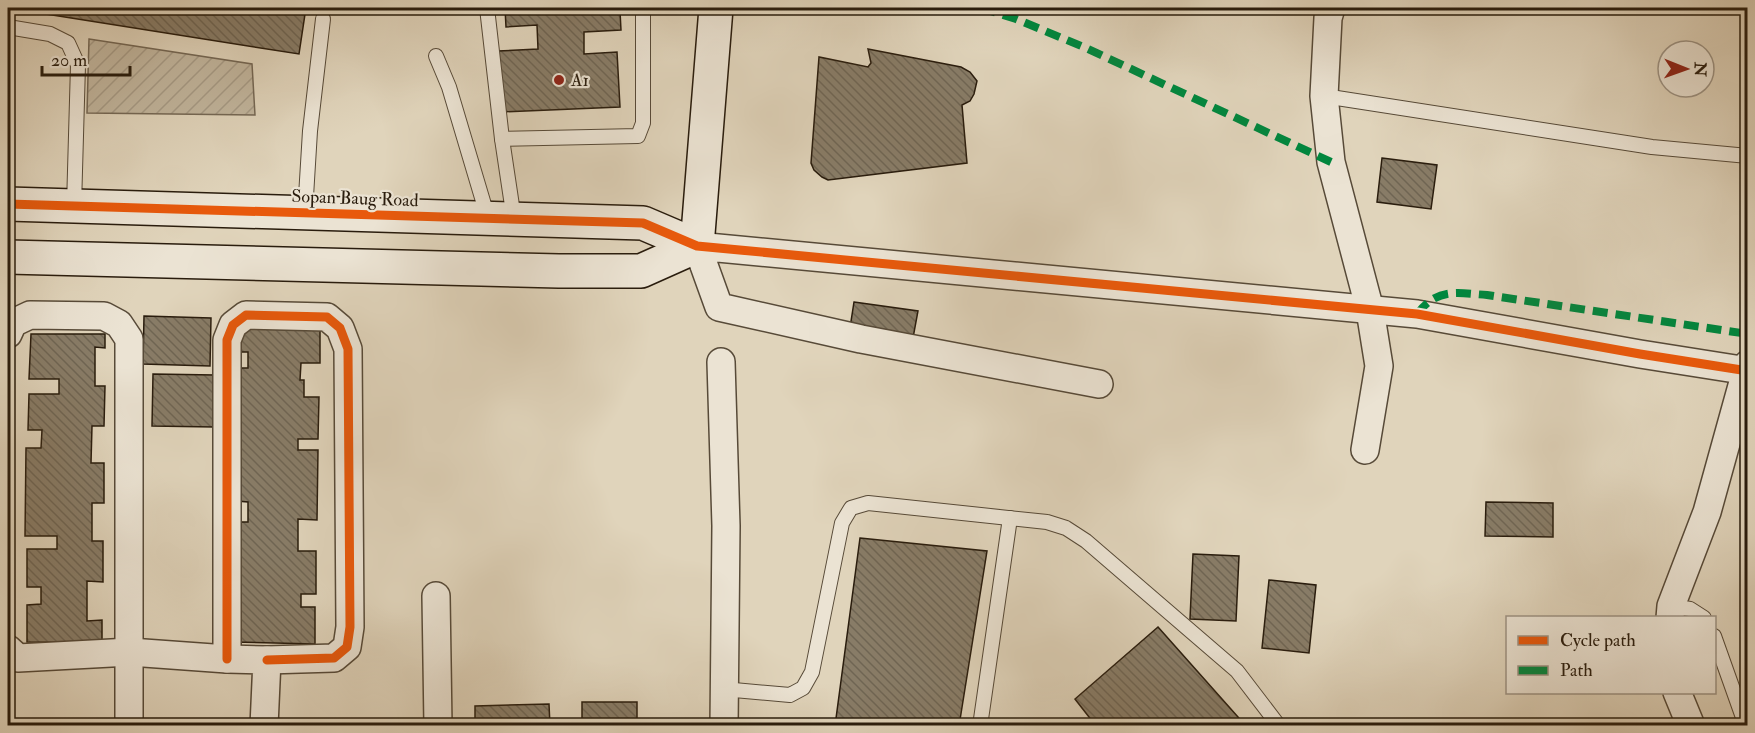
<svg xmlns="http://www.w3.org/2000/svg" width="1755" height="733" font-family="'IM FELL Double Pica',serif">
<style>
.garden{fill:url(#garden-furrows);stroke:#756855;stroke-width:1.5}
.building{fill:url(#building-back-hatch);stroke:#291c0d;stroke-width:1.5}
.lines{fill:none;stroke-linecap:round;stroke-linejoin:round}
.lane-casing{stroke:#574a38;stroke-width:16}
.street-casing{stroke:#574a38;stroke-width:30}
.secondary-casing{stroke:#291c0d;stroke-width:36}
.lane{stroke:#ebe3d3;stroke-width:14}
.street{stroke:#ebe3d3;stroke-width:27}
.secondary{stroke:#ebe3d3;stroke-width:33}
.quiet{stroke:#00873e;stroke-width:8;stroke-dasharray:15 8;stroke-linecap:butt}
.cycleway-casing{stroke:#ebe3d3;stroke-width:13}
.cycleway{stroke:#e8590c;stroke-width:9}
.poi-dot{fill:#8f2418;stroke:#ebe3d3;stroke-width:2}
.labels{text-anchor:middle;stroke-width:4.5;stroke-linejoin:round;paint-order:stroke}
.poi-label{font-size:18px;fill:#291c0d;stroke:#ebe3d3;text-anchor:start}
.street-label{font-size:18px;fill:#291c0d;stroke:#ebe3d3}
</style>
<defs>
<pattern id="garden-furrows" width="10" height="10" patternUnits="userSpaceOnUse" patternTransform="scale(1.5)"><rect width="10" height="10" fill="#c1b59d"/><path d="M-1 1l2-2M0 10L10 0M9 11l2-2" fill="none" stroke="#a69b86"/></pattern>
<pattern id="building-back-hatch" width="6" height="6" patternUnits="userSpaceOnUse" patternTransform="scale(1.5)"><rect width="6" height="6" fill="#887c67"/><path d="M-1 5l2 2M0 0l6 6M5-1l2 2" fill="none" stroke="#6f6553"/></pattern>
</defs>
<rect width="100%" height="100%" fill="#e0d4bb"/>
<filter id="stains"><feTurbulence type="fractalNoise" baseFrequency=".00333" numOctaves="4"/><feColorMatrix values="0 0 0 0 .2 0 0 0 0 .09 0 0 0 0 .02 0 0 0 .5 -.17"/></filter>
<radialGradient id="worn" r=".72"><stop offset=".6" stop-color="#630" stop-opacity="0"/><stop offset="1" stop-color="#630" stop-opacity=".3"/></radialGradient>
<!-- garden -->
<polygon class="garden" points="89,39 252,64 255,115 87,113"/>
<!-- building -->
<g class="building">
<polygon points="8,8 267,8 305,14 299,54"/>
<polygon points="505,8 632,8 633,11 620,11 621,30 584,32 584,54 617,52 620,107 501,112 498,51 538,49 537,25 506,27"/>
<polygon points="868,49 961,67 970,72 977,81 974,94 970,101 962,105 967,163 828,180 822,177 814,170 811,163 819,57 868,67 871,63"/>
<polygon points="1382,158 1437,165 1431,209 1377,202"/>
<polygon points="854,302 918,311 913,338 850,328"/>
<polygon points="144,316 211,318 210,366 143,364"/>
<polygon points="240,327 320,328 320,363 301,363 300,380 304,380 304,397 319,397 318,439 298,439 298,450 318,450 317,520 298,519 298,551 316,551 316,594 301,594 301,607 315,607 315,644 234,642 236,522 248,522 248,502 237,501 239,368 248,368 248,352 239,352"/>
<polygon points="31,334 105,334 105,348 95,347 95,386 105,386 104,426 92,426 91,463 104,463 104,503 92,503 92,541 103,541 103,582 87,581 87,621 102,620 102,643 27,642 27,605 41,604 41,587 27,587 27,549 57,549 57,536 25,536 26,448 41,448 42,430 28,430 29,394 59,394 59,379 29,379"/>
<polygon points="153,374 215,375 214,427 152,426"/>
<polygon points="1486,502 1553,503 1553,537 1485,536"/>
<polygon points="860,538 987,551 959,726 835,726"/>
<polygon points="1193,554 1239,556 1236,621 1190,619"/>
<polygon points="1269,580 1316,585 1309,653 1262,648"/>
<polygon points="1158,627 1246,726 1096,726 1075,699"/>
<rect x="582" y="702" width="55" height="24"/>
<polygon points="549,704 550,726 475,726 475,706"/>
</g>
<g class="lines">
<defs>
<g id="lane">
<polyline points="487,8 502,139 514,219"/>
<polyline points="8,27 50,34 68,43 78,65 74,206"/>
<polyline points="436,56 449,87 488,218"/>
<polyline points="1324,96 1652,147 1748,156"/>
<polyline points="502,139 638,136 643,123 643,8"/>
<polyline points="305,213 310,131 323,19"/>
<polyline points="1671,606 1690,609 1704,618"/>
<polyline points="1714,636 1746,726"/>
<polyline points="723,689 790,695 803,688 812,672 842,523 851,508 868,503 1047,522 1066,528 1086,541 1237,671 1279,726"/>
<polyline points="980,726 1010,518"/>
</g>
<g id="street">
<polyline points="1331,8 1328,18 1324,96 1331,162 1370,310 1379,366 1365,450"/>
<polyline points="8,334 13,323 30,315 104,316 119,324 129,339 129,726"/>
<polyline points="721,362 726,526 724,726"/>
<polyline points="1099,384 861,339 719,307 697,246 1417,314 1640,354 1748,371"/>
<polyline points="436,596 438,726"/>
<polyline points="1670,618 1671,606 1707,512 1748,364"/>
<polyline points="8,649 18,658 130,652 227,659 267,660 264,726"/>
<polyline points="227,659 227,340 233,325 246,315 327,317 340,328 348,349 350,627 347,647 334,658 267,660"/>
<polyline points="1677,692 1691,726"/>
</g>
<g id="secondary">
<polyline points="8,204 643,223 697,246"/>
<polyline points="697,246 716,8"/>
<polyline points="8,257 559,271 641,271 697,246"/>
</g>
</defs>
<!-- lane casing -->
<use href="#lane" class="lane-casing"/>
<!-- street casing -->
<use href="#street" class="street-casing"/>
<!-- secondary casing -->
<use href="#secondary" class="secondary-casing"/>
<!-- lane -->
<use href="#lane" class="lane"/>
<!-- street -->
<use href="#street" class="street"/>
<!-- secondary -->
<use href="#secondary" class="secondary"/>
<!-- quiet -->
<g class="quiet">
<polyline points="981,8 1016,19 1086,48 1331,162"/>
<path d="M1417,314C1438,287 1457,293 1487,295L1748,334"/>
</g>
<defs>
<g id="cycleway">
<polyline points="8,204 643,223 697,246 1417,314 1640,354 1748,371"/>
<polyline points="227,659 227,340 233,325 246,315 327,317 340,328 348,349 350,627 347,647 334,658 267,660"/>
</g>
</defs>
<!-- cycleway casing -->
<use href="#cycleway" class="cycleway-casing"/>
<!-- cycleway -->
<use href="#cycleway" class="cycleway"/>
</g>
<!-- markers -->
<circle class="poi-dot" cx="559" cy="80" r="6"/>
<g class="labels">
<!-- poi labels -->
<g class="poi-label">
<text x="571" y="86">A1</text>
</g>
<!-- street labels -->
<g class="street-label">
<text transform="translate(355 198) rotate(2)" y="6">Sopan Baug Road</text>
</g>
</g>
<!-- margin -->
<rect width="1755" height="733" fill="none" stroke="#e0d4bb" stroke-width="30"/>
<rect x="9" y="9" width="1737" height="715" fill="none" stroke="#291c0d" stroke-width="3"/>
<rect x="15" y="15" width="1725" height="703" fill="none" stroke="#291c0d" stroke-width="1.5"/>
<!-- legend -->
<rect x="1506" y="616" width="210" height="78" fill="#ebe3d3" stroke="#9d9384" stroke-width="1.5"/>
<rect x="1518" y="636" width="30" height="9" fill="#e8590c" stroke="#9d9384" stroke-width="1.5"/>
<text x="1560" y="646" font-size="18" fill="#291c0d">Cycle path</text>
<rect x="1518" y="666" width="30" height="9" fill="#00873e" stroke="#9d9384" stroke-width="1.5"/>
<text x="1560" y="676" font-size="18" fill="#291c0d">Path</text>
<!-- north arrow -->
<g transform="translate(1686 69) rotate(91)"><circle r="28" fill="#ebe3d3" stroke="#9d9384" stroke-width="1.5"/>
<path d="M0-4.5L10 22L0 15L-10 22Z" fill="#8f2418"/>
<text y="-9" font-size="16" font-weight="bold" text-anchor="middle" fill="#291c0d">N</text>
</g>
<!-- scale -->
<path d="M42 66v9h88v-9" fill="none" stroke="#291c0d" stroke-width="3"/>
<text x="51" y="66" font-size="18" fill="#291c0d" stroke="#ebe3d3" stroke-width="4.5" paint-order="stroke">20 m</text>
<rect width="100%" height="100%" filter="url(#stains)"/>
<rect width="100%" height="100%" fill="url(#worn)"/>
</svg>
